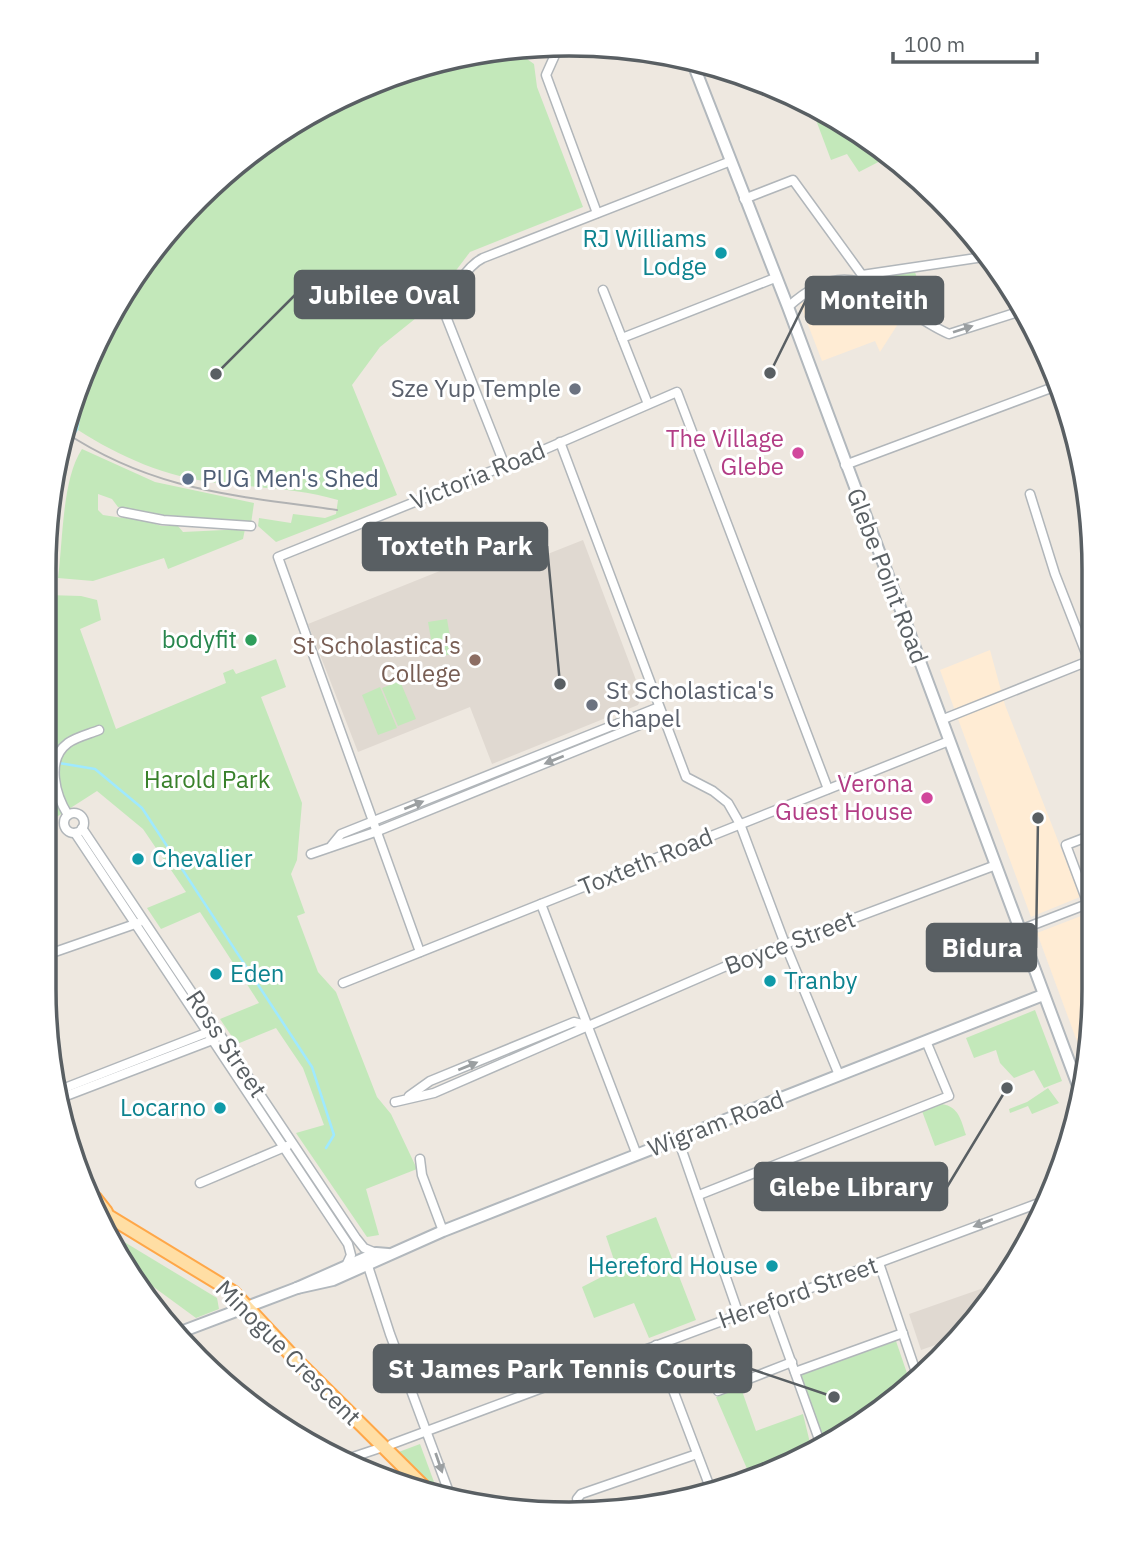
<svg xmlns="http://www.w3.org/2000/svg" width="1138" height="1558" font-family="'IBM Plex Sans',sans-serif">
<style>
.commercial{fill:#ffecd4}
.education{fill:#e0d9d1}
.green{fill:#c3e8ba}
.water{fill:#9fe9ff}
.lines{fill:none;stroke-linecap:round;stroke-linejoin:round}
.stream{stroke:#9fe9ff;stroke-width:2.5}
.street-casing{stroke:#b1b6ba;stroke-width:11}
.secondary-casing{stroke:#b2b8bd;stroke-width:14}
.primary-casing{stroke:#ffa748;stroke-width:16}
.street{stroke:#fff;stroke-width:8}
.secondary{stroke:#fff;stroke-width:10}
.primary{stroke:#ffdea4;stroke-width:12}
.tram{stroke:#b1b2b3;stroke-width:2}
.oneway{fill:#9b9fa1}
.culture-dot{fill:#0f9aa8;stroke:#fff;stroke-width:2.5}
.worship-dot{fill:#6b7280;stroke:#fff;stroke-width:2.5}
.hotel-dot{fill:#d1479c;stroke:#fff;stroke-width:2.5}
.service-dot{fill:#5c6f8a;stroke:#fff;stroke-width:2.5}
.leisure-dot{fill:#2e9e5b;stroke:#fff;stroke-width:2.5}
.education-dot{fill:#8d6e63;stroke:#fff;stroke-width:2.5}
.labels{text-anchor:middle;stroke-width:6;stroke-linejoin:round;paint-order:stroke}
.culture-label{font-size:24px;fill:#0d838f;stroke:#fff;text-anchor:end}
.worship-label{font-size:24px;fill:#5b616d;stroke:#fff;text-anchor:end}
.hotel-label{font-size:24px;fill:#b23c85;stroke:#fff;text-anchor:end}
.street-label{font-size:24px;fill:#595f63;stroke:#fff}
.service-label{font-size:24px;fill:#4e5e75;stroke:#fff;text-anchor:start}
.leisure-label{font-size:24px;fill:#27864d;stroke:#fff;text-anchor:end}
.education-label{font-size:24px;fill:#785e54;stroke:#fff;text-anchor:end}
.park-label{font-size:24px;fill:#39812b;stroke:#fff}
.rim{fill:none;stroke:#595f63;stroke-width:3.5}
.leader{fill:none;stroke:#595f63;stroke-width:2.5}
.callout-dot{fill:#595f63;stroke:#fff;stroke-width:2.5}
.callout{fill:#595f63;stroke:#595f63;stroke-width:2.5}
.callout-label{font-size:26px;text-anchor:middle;font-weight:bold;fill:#fff}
</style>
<rect width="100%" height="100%" fill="#eee8e0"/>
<!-- commercial -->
<g class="commercial">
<polygon points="855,289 877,295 905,313 880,352 875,341 822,361 800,304 822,291 854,293"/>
<polygon points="990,650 1005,705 1080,897 1031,917 940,670"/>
<polygon points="1081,916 1093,945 1093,1024 1085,1063 1037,933"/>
</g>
<!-- education -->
<g class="education">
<polygon points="517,540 519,546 523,544 530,561 583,540 642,696 638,705 492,764 470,707 358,752 308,624"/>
<polygon points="998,1283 999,1286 964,1335 921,1350 909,1314"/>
</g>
<!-- green -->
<g class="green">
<path d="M535,45L527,59L534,64L537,87L583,207L470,252L426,310L380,347L352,385L397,495L276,542L258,526L259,518L291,523L293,514L325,518L336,514L338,500C298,488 258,488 217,483C166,477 120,457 78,430L85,392L134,275L249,153L336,98L433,62Z"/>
<polygon points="810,104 831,114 890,156 859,172 847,154 831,160"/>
<polygon points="915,272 930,318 869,277"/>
<path d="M82,449L155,482L254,503L251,524L136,512L118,507L112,499L98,494V510L103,515L123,518L124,514L162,526H178L183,532L245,529L243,539L168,569L164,558L93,581L58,578C63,541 62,479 82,449Z"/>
<polygon points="47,595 81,596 97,600 101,620 80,629 116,729 226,683 223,673 233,669 236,674 276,659 286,687 261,697 302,803 297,860 291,874 305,913 297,916 318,972 336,992 377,1097 391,1114 417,1169 366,1189 379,1235 367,1237 296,1133 324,1125 303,1068 276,1028 237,1044 220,1019 259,1003 200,912 161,929 147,908 186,892 143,829 97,791 44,825 44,638"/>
<polygon points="447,619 453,654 434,657 428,622"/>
<polygon points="400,681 416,719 398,726 382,688"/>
<polygon points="380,687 397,728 378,735 362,695"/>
<polygon points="1035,1010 1062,1081 1044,1088 1034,1070 1014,1078 1000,1063 996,1050 974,1058 966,1038"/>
<polygon points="1048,1088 1059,1103 1032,1114 1028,1106 1010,1113 1009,1109 1027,1102"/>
<path d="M942,1104C959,1107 961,1120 966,1135L935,1146L922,1111Z"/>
<polygon points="656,1217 696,1320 649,1338 634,1303 594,1318 582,1287 617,1269 606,1236"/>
<polygon points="111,1234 217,1298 219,1309 196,1318 125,1266"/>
<polygon points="896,1341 911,1385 889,1405 826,1440 819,1429 800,1375"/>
<polygon points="741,1388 756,1431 803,1414 811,1447 748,1471 716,1397"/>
<polygon points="420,1444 437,1490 396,1453"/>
</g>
<!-- water -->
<polygon class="water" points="134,275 85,392 78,430 69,443 49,566 44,638 44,569 62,433"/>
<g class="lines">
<!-- stream -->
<g class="stream">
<polyline points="44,760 53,762"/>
<polyline points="59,763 95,769 142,808 312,1067 334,1135 326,1148"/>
</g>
<defs>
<g id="street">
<polyline points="559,46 546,75 597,213"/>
<polyline points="744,199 793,180 862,275"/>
<polyline points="862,275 990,256"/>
<polyline points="603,290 648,404"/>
<path d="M788,307C858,243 888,308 949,334L1021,311"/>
<polyline points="622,338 775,278"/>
<polyline points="560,442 686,777 713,791 728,803 740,824 785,944 839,1075"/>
<polyline points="845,465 1059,385"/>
<path d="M505,466L445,314C446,297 468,265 483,258L731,161"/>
<polyline points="1030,494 1055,574 1089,661"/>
<polyline points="122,512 163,520 251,526"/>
<polyline points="941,720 1091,660"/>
<circle cx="74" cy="823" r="10"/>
<path d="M68,815C56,796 45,760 68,743C76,737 89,734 99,730"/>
<polyline points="82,828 356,1238 364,1248 376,1253"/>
<polyline points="75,833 348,1244 351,1255 346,1266"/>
<polyline points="332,845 341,834 659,707"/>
<polyline points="311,854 378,831 662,716"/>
<polyline points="541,904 637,1155"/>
<polyline points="1088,904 1066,845 1092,835"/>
<polyline points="1020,930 1090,903"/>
<polyline points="420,952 278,557 534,454 677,392 828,789"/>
<polyline points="49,954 138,923"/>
<polyline points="343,983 949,741"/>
<polyline points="57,1091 211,1031"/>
<polyline points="409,1096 430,1081 574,1022 586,1025"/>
<polyline points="58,1099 215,1039"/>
<polyline points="395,1102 434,1093 724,967 996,865"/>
<polyline points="678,1139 739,1315"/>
<polyline points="420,1159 422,1175 443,1231"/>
<polyline points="200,1183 287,1146"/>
<polyline points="699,1195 949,1096 926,1041"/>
<polyline points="879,1263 918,1378"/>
<polyline points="368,1266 390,1334 450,1495"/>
<polyline points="770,1303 821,1445"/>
<polyline points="656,1345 711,1490 801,1456"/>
<polyline points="795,1372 903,1333"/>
<polyline points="718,1391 792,1362"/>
<polyline points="392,1444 1047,1200"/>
<polyline points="341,1461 383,1447"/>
<polyline points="581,1510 577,1499 581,1494 697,1454"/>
</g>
<g id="secondary">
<polyline points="692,61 788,307 1080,1091"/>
<polyline points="297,1288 333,1280 443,1231 1043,995"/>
<polyline points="178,1333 297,1288 376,1253 388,1254"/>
</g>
<g id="primary">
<polyline points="95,1198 106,1212"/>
<polyline points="100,1211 233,1292 296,1360 423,1486"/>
</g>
</defs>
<!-- street casing -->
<use href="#street" class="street-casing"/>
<!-- secondary casing -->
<use href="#secondary" class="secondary-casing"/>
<!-- primary casing -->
<use href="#primary" class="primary-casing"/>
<!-- street -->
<use href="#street" class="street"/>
<!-- secondary -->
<use href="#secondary" class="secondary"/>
<!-- primary -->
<use href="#primary" class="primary"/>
<!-- tram -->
<path class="tram" d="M63,431C153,491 233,495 337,510"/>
</g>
<!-- one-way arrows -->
<defs><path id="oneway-solid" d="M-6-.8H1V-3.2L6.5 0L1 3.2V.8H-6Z" transform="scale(1.75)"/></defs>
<g class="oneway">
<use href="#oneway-solid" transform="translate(963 329) rotate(-18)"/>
<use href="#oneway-solid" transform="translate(554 760) rotate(158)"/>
<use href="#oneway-solid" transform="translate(414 805) rotate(-22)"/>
<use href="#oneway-solid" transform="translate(468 1066) rotate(-22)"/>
<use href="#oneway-solid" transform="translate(983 1223) rotate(159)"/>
<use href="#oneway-solid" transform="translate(439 1463) rotate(71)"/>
</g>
<!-- markers -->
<g class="culture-dot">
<circle cx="721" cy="253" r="7"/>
<circle cx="138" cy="859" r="7"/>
<circle cx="216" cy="974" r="7"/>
<circle cx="770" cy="981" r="7"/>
<circle cx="220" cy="1108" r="7"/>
<circle cx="772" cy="1266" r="7"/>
</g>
<g class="worship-dot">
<circle cx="575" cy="389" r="7"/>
<circle cx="592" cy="705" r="7"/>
</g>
<g class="hotel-dot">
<circle cx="798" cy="453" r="7"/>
<circle cx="927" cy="798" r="7"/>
</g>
<circle class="service-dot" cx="188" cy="479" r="7"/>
<circle class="leisure-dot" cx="251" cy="640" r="7"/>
<circle class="education-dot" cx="475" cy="660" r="7"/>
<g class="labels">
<!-- culture labels -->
<g class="culture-label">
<text x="707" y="247">RJ Williams<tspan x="707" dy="28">Lodge</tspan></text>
<text x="152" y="867" text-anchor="start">Chevalier</text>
<text x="230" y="982" text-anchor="start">Eden</text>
<text x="784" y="989" text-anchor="start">Tranby</text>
<text x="206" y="1116">Locarno</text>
<text x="758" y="1274">Hereford House</text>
</g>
<!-- worship labels -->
<g class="worship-label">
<text x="561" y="397">Sze Yup Temple</text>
<text x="606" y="699" text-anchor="start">St Scholastica's<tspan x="606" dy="28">Chapel</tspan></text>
</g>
<!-- hotel labels -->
<g class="hotel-label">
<text x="784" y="447">The Village<tspan x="784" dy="28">Glebe</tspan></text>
<text x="913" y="792">Verona<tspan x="913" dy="28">Guest House</tspan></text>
</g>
<!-- street labels -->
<g class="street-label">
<text transform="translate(478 476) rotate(-22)" y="8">Victoria Road</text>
<text transform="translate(887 576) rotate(69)" y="8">Glebe Point Road</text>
<text transform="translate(646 862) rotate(-22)" y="8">Toxteth Road</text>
<text transform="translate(790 943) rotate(-21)" y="8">Boyce Street</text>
<text transform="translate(226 1044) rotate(56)" y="8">Ross Street</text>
<text transform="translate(716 1124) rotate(-21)" y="8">Wigram Road</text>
<text transform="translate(798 1293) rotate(-20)" y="8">Hereford Street</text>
<text transform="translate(288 1353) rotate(45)" y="8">Minogue Crescent</text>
</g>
<!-- service labels -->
<g class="service-label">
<text x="202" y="487">PUG Men's Shed</text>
</g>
<!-- leisure labels -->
<g class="leisure-label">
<text x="237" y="648">bodyfit</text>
</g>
<!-- education labels -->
<g class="education-label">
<text x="461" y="654">St Scholastica's<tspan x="461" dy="28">College</tspan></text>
</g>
<!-- park labels -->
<g class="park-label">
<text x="207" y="788">Harold Park</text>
</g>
</g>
<!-- crop -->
<path d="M0 0H1138V1558H0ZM569 56H569A513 513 0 0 1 1082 569V989A513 513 0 0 1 569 1502H569A513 513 0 0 1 56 989V569A513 513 0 0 1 569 56Z" fill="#fff" fill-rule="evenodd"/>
<path class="rim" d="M569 56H569A513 513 0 0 1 1082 569V989A513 513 0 0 1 569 1502H569A513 513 0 0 1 56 989V569A513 513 0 0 1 569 56Z"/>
<!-- callouts -->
<path class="leader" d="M216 374L295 295M770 373L806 300M560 684L547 546M1038 818L1036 948M1007 1088L947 1187M834 1397L751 1369"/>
<g class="callout-dot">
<circle cx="216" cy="374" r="7"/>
<circle cx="770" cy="373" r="7"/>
<circle cx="560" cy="684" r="7"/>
<circle cx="1038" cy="818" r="7"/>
<circle cx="1007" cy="1088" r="7"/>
<circle cx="834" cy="1397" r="7"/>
</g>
<g class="callout">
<rect x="295" y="271" width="179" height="47" rx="7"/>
<rect x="806" y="277" width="137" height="47" rx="7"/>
<rect x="363" y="523" width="184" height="47" rx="7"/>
<rect x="927" y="924" width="109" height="47" rx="7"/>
<rect x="755" y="1163" width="192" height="47" rx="7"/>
<rect x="374" y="1345" width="377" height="47" rx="7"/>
</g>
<g class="callout-label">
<text x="384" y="304">Jubilee Oval</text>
<text x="874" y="309">Monteith</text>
<text x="455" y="555">Toxteth Park</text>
<text x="982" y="957">Bidura</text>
<text x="851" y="1196">Glebe Library</text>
<text x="562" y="1378">St James Park Tennis Courts</text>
</g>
<!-- scale -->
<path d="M893 52v10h144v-10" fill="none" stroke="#595f63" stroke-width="3.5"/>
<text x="904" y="52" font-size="21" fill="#595f63" stroke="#ffffff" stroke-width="5" paint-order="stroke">100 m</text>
</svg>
